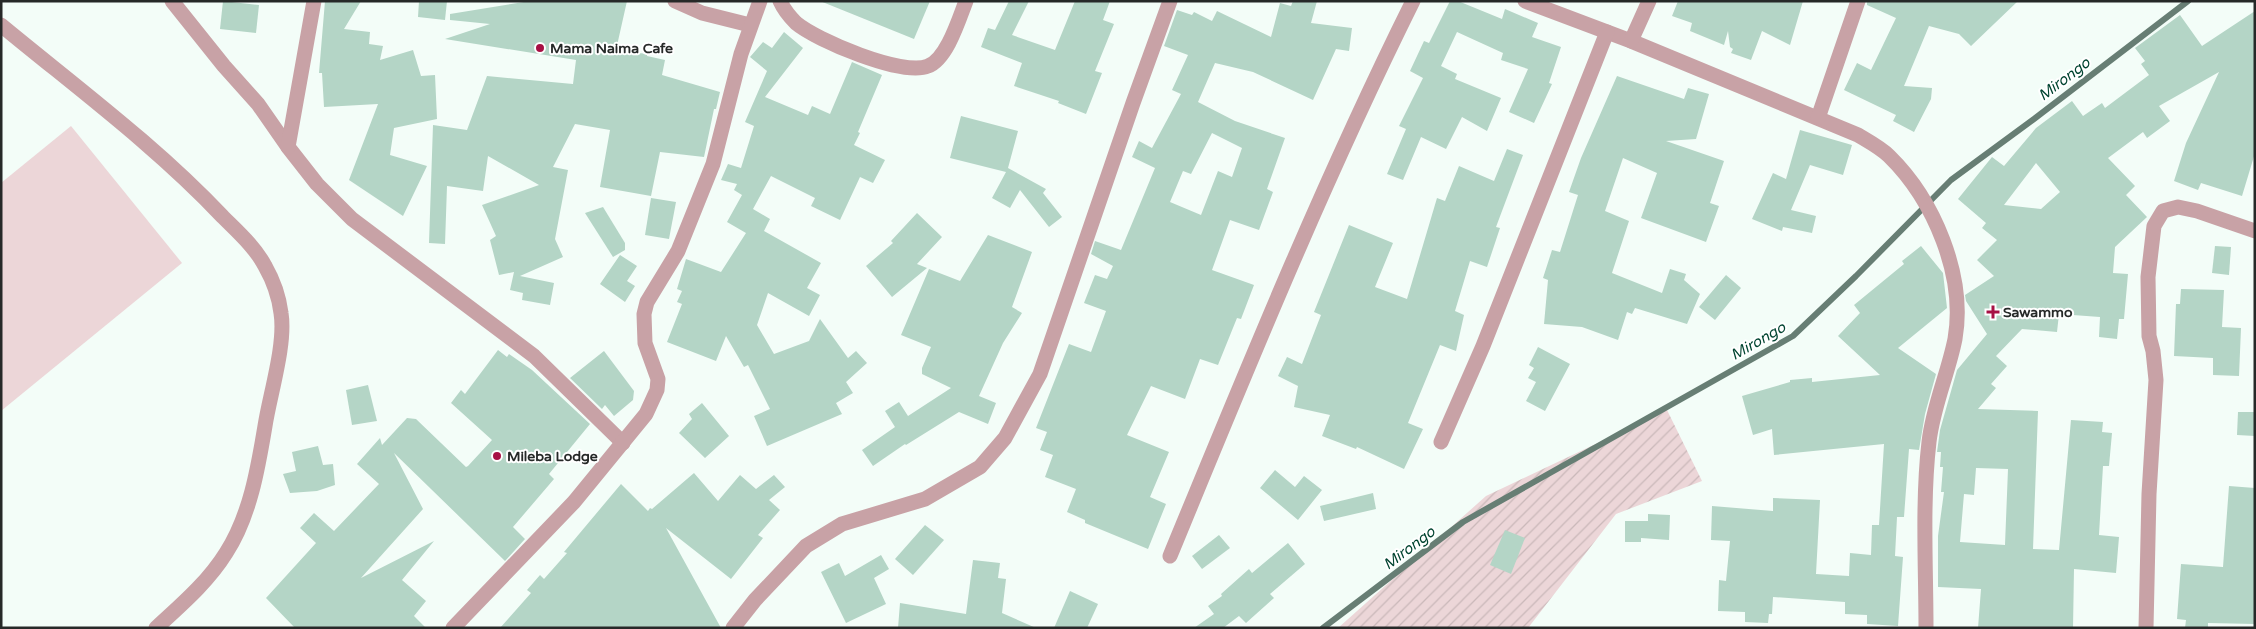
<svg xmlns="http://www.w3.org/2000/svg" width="2256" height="629" font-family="'Varela Round',sans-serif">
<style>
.grass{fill:#ecd6d8}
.garden{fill:url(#garden-furrows)}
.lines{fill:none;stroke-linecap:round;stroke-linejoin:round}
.stream{stroke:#677e74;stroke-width:6}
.building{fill:#b4d5c6;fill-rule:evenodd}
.street{stroke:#c8a2a6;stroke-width:15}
.poi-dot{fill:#a71044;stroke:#fff;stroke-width:2}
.labels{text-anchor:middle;stroke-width:4;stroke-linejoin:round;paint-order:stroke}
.poi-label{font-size:14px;font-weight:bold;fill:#262928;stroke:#fff;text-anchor:start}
.water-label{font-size:15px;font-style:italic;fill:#004430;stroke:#fff}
</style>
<defs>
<pattern id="garden-furrows" width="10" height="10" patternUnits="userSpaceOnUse" patternTransform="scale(1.25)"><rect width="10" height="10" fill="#ecd6d8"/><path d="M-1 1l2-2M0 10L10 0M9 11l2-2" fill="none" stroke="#cab8b9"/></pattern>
</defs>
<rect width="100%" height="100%" fill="#f3fdf8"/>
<!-- grass -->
<polygon class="grass" points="71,126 182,263 1,411 1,183"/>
<!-- garden -->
<polygon class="garden" points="1667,410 1702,481 1616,514 1528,628 1338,628 1486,496"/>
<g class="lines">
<!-- stream -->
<polyline class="stream" points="1323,628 1463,522 1793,336 1856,276 1951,180 2034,119 2188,1"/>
</g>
<!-- building -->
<g class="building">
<polygon points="223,1 259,5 256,33 220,29"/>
<polygon points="325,1 361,1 344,29 370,32 369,44 383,46 380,60 413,50 421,76 435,75 437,119 394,128 390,155 427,166 403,216 349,180 378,104 324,107 322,73 319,73"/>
<polygon points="419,1 447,1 445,20 418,17"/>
<polygon points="530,1 627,1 616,50 647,54 647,56 665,60 662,75 720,92 716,109 714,109 704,157 660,152 651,196 600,187 610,130 575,124 553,167 568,170 555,239 563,257 520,276 554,283 550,305 522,300 523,293 510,290 514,272 499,275 490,240 496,236 482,205 539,185 488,156 483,191 447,186 445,244 429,243 433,125 467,130 487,76 573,84 576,60 445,39 490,24 450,20 450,14"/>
<polygon points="820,1 930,1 914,39"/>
<polygon points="1009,1 1029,1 1012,35 1055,50 1075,1 1110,1 1103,20 1114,24 1095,71 1102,73 1086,114 1058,103 1059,101 1014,86 1022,63 981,47 988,28 995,30"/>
<path d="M1293,1H1317L1311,23L1352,28L1349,51L1336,49L1313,100L1253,72L1215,63L1198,102L1235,121L1285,138L1267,189L1273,192L1259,230L1230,220L1212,270L1254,285L1241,319L1237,318L1218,365L1200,359L1185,399L1151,386L1127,435L1169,452L1150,497L1166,504L1148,549L1085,523V520L1067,512L1076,489L1045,477L1053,455L1040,450L1047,432L1036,428L1069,344L1091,352L1106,311L1084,303L1095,275L1107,279L1113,266L1091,254L1095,241L1121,250L1155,168L1132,157L1139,141L1152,148L1181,94L1172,90L1188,55L1164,46L1177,10L1192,15L1194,12L1212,21L1217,11L1271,37L1280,3L1291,6ZM1212,133L1242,148L1232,177L1218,171L1201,215L1170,202L1183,171L1191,174Z"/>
<polygon points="1450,1 1458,1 1502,19 1505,9 1538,23 1532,37 1561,47 1549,83 1552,84 1534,123 1509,112 1528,69 1501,60 1503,53 1457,32 1441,66 1457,74 1455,79 1501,98 1487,131 1462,117 1446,149 1421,137 1403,180 1387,174 1406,129 1399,126 1423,78 1410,71 1424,41 1429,43"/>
<polygon points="1678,1 1803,1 1790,45 1762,31 1751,60 1731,53 1733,49 1730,47 1728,31 1724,45 1690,31 1692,23 1672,16"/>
<polygon points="1867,1 2018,1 1971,46 1959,34 1929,26 1904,86 1932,88 1931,99 1914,132 1893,121 1896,115 1844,90 1857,63 1871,70 1896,18 1867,5"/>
<path d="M2255,11V153L2242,196L2201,183L2198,190L2174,181L2186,143L2219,72L2159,106L2170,121L2147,138L2143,132L2108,158L2135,186L2126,195L2147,217L2115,247L2113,273L2128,274L2124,319H2119L2117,339L2099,337L2100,317L2059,314L2057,332L2022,329L1996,356L2007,366L1991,384L1996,388L1978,409L2038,411L2033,549L2059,550L2071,420L2103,422L2102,432L2112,433L2109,466H2103L2099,535L2119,537L2116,573L2074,569L2073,628H1978L1981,589L1938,587V536L1944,492H1941L1943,467H1940L1941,452H1937L1940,430L1957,370L1987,334L1966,301L1965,295L1994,276L1977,260L1997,240L1982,228L1986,223L1958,199L1992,157L2004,166L2036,128L2072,101L2083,116L2102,103L2105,108L2149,75L2141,64L2145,61L2135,48L2180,15L2202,46ZM2036,163L2060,192L2041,209L2004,205ZM1976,468L2008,469L2005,545L1960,542L1964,494L1974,495Z"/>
<polygon points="784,32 803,48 765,97 808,115 812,106 830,114 852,62 882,75 858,132 860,133 854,145 885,160 873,183 860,177 840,220 811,206 815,198 771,176 753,209 770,219 764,231 821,263 807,288 820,295 809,316 768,293 757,325 774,354 809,341 820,319 848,358 856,351 867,363 846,382 853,393 836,403 842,414 767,446 754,416 770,409 748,365 744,367 726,336 716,361 667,342 682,304 677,302 682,291 677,289 686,259 721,272 746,233 727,222 742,195 734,190 737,184 721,180 728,164 741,168 754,126 745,122 767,71 750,57 763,42 772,48"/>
<polygon points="1617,76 1684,99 1688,88 1709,94 1696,139 1666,141 1724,161 1710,203 1719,206 1706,242 1641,218 1657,173 1623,158 1605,211 1629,221 1612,273 1662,293 1670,269 1686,274 1684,280 1700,294 1687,324 1635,308 1632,314 1627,312 1618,340 1582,327 1544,324 1548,280 1543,278 1552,250 1560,252 1578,195 1569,192 1581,158"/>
<polygon points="961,116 1018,131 1008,168 1046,189 1043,193 1062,217 1049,227 1020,190 1010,208 992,198 1006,172 950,158"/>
<polygon points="1800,130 1852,145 1843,175 1810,165 1791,210 1816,216 1812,233 1783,227 1782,231 1752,219 1773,173 1786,179"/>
<polygon points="1507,149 1523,155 1496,227 1500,228 1487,267 1470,261 1455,311 1464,315 1456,351 1440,345 1408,423 1423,429 1404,469 1357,447 1356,449 1322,436 1330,415 1294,407 1298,386 1278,376 1287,357 1302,364 1321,315 1314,312 1349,225 1393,243 1375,287 1407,299 1437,198 1445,201 1459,166 1494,181"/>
<polygon points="651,198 676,202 669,239 645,235"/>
<polygon points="603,207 625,243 625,250 613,257 585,213"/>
<polygon points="917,213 942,237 917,264 927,268 892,297 866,266 893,243 891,241"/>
<polygon points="988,235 1032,252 1012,307 1022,313 1003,343 979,396 996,403 988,424 959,412 906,445 905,444 873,466 862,450 895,427 885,411 899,402 908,416 951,388 922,374 922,368 931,347 901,335 929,269 960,281"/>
<polygon points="1921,246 1943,273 1947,308 1898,348 1936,374 1925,414 1919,450 1909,449 1904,517 1897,517 1895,556 1903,557 1898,626 1867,624 1867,615 1845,614 1845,602 1773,597 1772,614 1769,614 1768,623 1745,622 1745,612 1718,611 1719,580 1726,581 1730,541 1711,540 1712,506 1773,511 1773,498 1820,500 1816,574 1849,576 1850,553 1871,555 1872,525 1879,525 1884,444 1774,455 1772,429 1753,435 1742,396 1790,382 1790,380 1812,378 1812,382 1880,375 1838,336 1860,313 1854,305 1904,264 1902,261"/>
<polygon points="2215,246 2231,247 2229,275 2212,273"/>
<polygon points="620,255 637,266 627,281 635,286 625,302 600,284"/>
<polygon points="1726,275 1741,288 1715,320 1699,307"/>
<polygon points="2181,289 2224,290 2222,327 2241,328 2239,376 2213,375 2213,358 2174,356 2176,304 2180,304"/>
<polygon points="1538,347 1570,364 1545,411 1526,401 1536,382 1528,378 1534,368 1529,365"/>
<polygon points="498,350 507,357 509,354 532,370 590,424 549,474 554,479 513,527 525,539 505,561 394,453 423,509 361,578 434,541 402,580 426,601 414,616 426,628 295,628 266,598 316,543 300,528 314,513 334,531 379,484 357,464 380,438 382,445 407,418 416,419 466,467 468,466 492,440 451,403 461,390 465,394"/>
<polygon points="604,351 634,391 633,400 614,416 605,405 602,409 570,378"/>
<polygon points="368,385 377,421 352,425 346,390"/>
<polygon points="702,403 729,436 705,458 679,433 692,419 689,414"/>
<polygon points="2238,412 2255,412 2255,436 2237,435"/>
<polygon points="318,446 323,465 333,464 335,485 317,491 290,493 283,474 296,471 292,452"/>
<polygon points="1275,470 1295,487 1304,476 1322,490 1298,520 1260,488"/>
<polygon points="694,473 718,501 740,475 756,489 774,475 785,487 769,500 780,510 758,535 763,538 731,579 666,528 721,628 500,628 531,593 527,590 540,575 544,579 567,553 564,552 621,484 648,511 650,508 652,509"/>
<polygon points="2229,486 2255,488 2255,624 2208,623 2208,628 2185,628 2186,620 2177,619 2181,564 2223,567"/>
<polygon points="1373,493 1376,509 1324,521 1320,506"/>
<polygon points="1648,514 1670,515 1669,540 1641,538 1641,542 1625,542 1625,521 1648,521"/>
<polygon points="925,525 944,540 913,575 895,559"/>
<polygon points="1505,530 1525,538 1511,574 1490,565"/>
<polygon points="1219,535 1230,548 1202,569 1192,556"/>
<polygon points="1288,543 1305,564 1270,594 1274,598 1246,623 1239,616 1223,628 1194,628 1214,614 1208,606 1222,596 1221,594 1249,569 1252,573"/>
<polygon points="881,555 889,569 874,578 886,604 846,623 821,572 839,563 845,576"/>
<polygon points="973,560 1000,563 998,578 1006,579 1002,613 1036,628 898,628 900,603 966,614"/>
<polygon points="1070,591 1098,604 1087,628 1054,628"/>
</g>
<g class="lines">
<!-- street -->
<g class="street">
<polyline points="172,1 224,66 258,104 288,147 317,184 352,219 534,356 623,443"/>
<polyline points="675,1 702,13 750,25"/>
<path d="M780,1C784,10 789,16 796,23C816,40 903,77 928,66C947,59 959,19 966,1"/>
<path d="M1525,1L1631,41L1858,135C1868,141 1881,148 1889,156C1934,200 1966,276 1955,339C1948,374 1933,406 1929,442C1922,502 1926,567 1926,628"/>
<path d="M1,25C76,87 156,146 223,217C238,232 255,247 265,266C273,280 279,297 281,313C286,344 270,394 265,426C258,468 250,516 226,553C208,582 181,605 156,628"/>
<polyline points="1631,41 1649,1"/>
<polyline points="1818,118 1858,1"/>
<polyline points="288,147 314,1"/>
<polyline points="1441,442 1483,346 1607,32"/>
<path d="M1170,556C1247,369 1323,182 1413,1"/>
<polyline points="453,628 574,502 646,414 657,390 658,379 645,343 644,314 647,302 678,251 713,164 741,54 760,1"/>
<polyline points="733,628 755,600 806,546 842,524 925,499 980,467 1005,438 1040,374 1133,103 1170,1"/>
<polyline points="2146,628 2149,494 2156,380 2153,351 2149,336 2148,277 2154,226 2163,211 2178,207 2197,211 2255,231"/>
</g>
</g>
<!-- markers -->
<g class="poi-dot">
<circle cx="540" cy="48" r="5"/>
<path d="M1990.5 304.5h5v5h5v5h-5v5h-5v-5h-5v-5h5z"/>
<circle cx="497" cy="456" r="5"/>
</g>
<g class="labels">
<!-- poi labels -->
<g class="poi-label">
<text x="550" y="53">Mama Naima Cafe</text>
<text x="2003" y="317">Sawammo</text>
<text x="507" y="461">Mileba Lodge</text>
</g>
<!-- water labels -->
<g class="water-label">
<text transform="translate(2064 79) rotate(-37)" y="5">Mirongo</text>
<text transform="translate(1758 341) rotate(-30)" y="5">Mirongo</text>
<text transform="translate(1409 548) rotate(-37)" y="5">Mirongo</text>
</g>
</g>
<!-- border -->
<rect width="2256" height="629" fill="none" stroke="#262928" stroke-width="5"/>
</svg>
